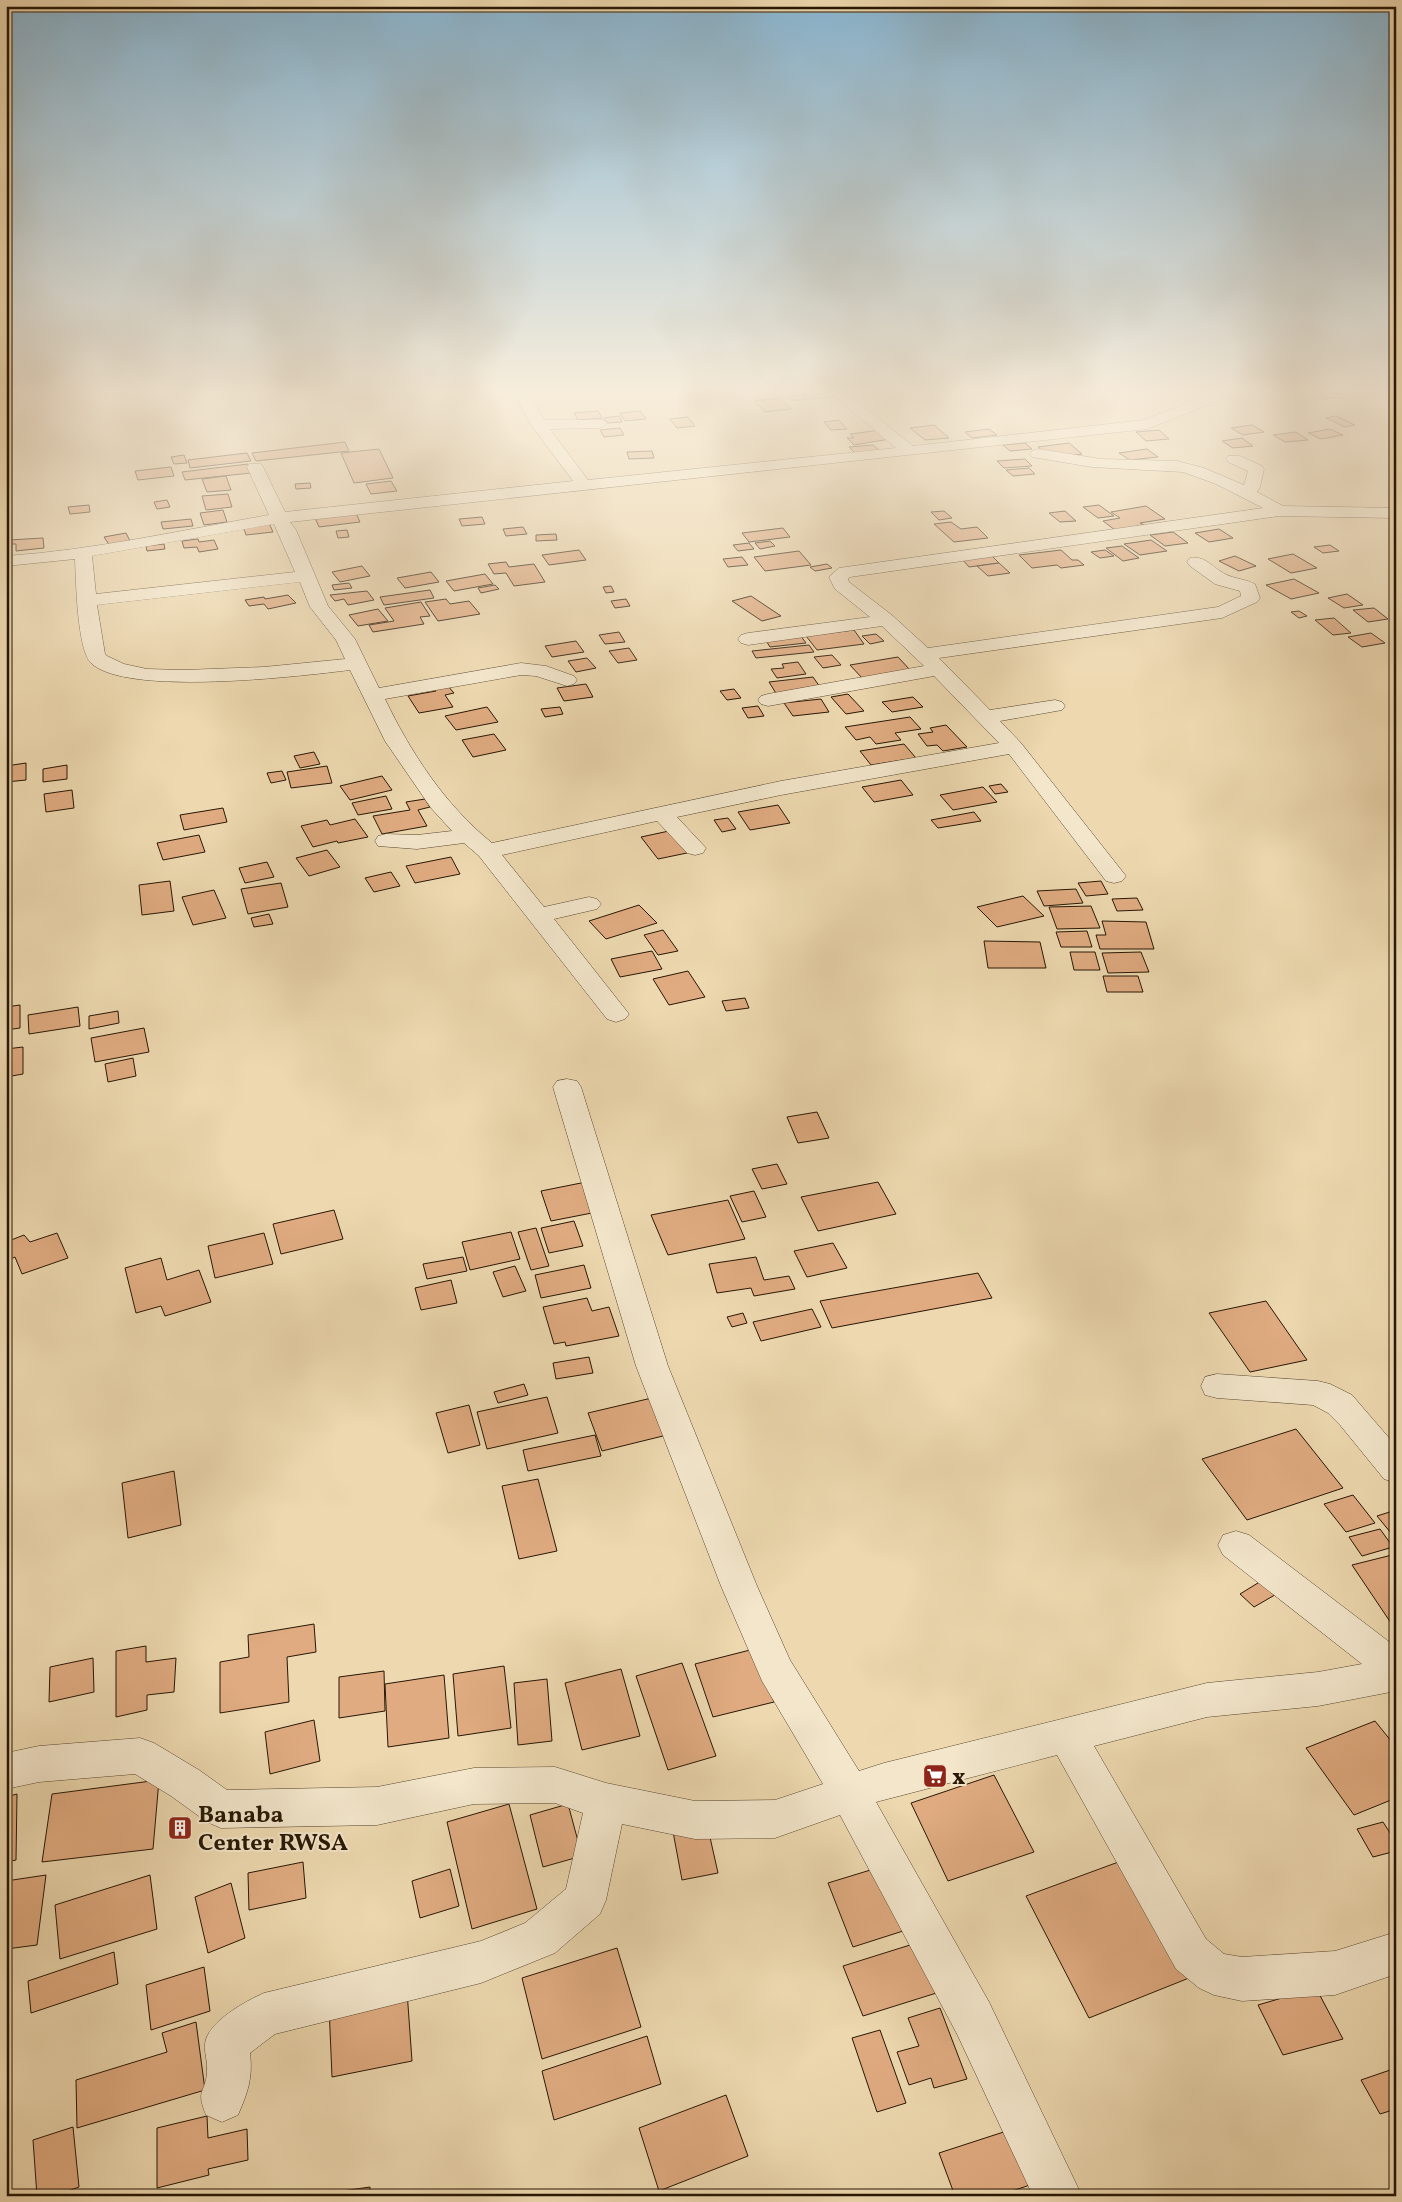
<svg xmlns="http://www.w3.org/2000/svg" width="1402" height="2202" font-family="Vollkorn,serif">
<style>
.building{fill:#e0ab81;stroke:#271704}
.lines{fill:none;stroke-linecap:round;stroke-linejoin:round}
.minor-casing{stroke:#58472f;stroke-width:1}
.minor{fill:#f3e6cb;fill-rule:evenodd}
.labels{text-anchor:middle;stroke-width:4;stroke-linejoin:round;paint-order:stroke}
.near-poi-label{font-size:24px;font-weight:bold;fill:#271704;stroke:#f3e6cb;text-anchor:start}
</style>
<rect width="100%" height="100%" fill="#edd8af"/>
<filter id="stains"><feTurbulence type="fractalNoise" baseFrequency=".004" numOctaves="4"/><feColorMatrix values="0 0 0 0 .2 0 0 0 0 .09 0 0 0 0 .02 0 0 0 .5 -.17"/></filter>
<radialGradient id="worn" r=".72"><stop offset=".6" stop-color="#630" stop-opacity="0"/><stop offset="1" stop-color="#630" stop-opacity=".3"/></radialGradient>
<!-- building -->
<g class="building">
<polygon points="801,390 827,390 834,397 810,399"/>
<polygon points="1320,393 1340,393 1345,398 1324,398"/>
<polygon points="803,395 807,399 794,401 790,396"/>
<polygon points="780,398 791,409 765,412 754,401"/>
<polygon points="598,411 602,418 578,420 574,413"/>
<polygon points="640,411 646,419 625,421 620,413"/>
<polygon points="619,416 622,422 607,423 604,418"/>
<polygon points="1336,416 1355,425 1345,427 1326,418"/>
<polygon points="688,417 695,426 677,428 670,419"/>
<polygon points="839,420 847,429 831,430 824,422"/>
<polygon points="934,425 949,438 925,440 910,428"/>
<polygon points="1252,425 1264,432 1243,435 1231,428"/>
<polygon points="620,428 624,435 604,437 600,430"/>
<polygon points="989,429 997,435 972,438 965,432"/>
<polygon points="1330,429 1343,435 1321,439 1308,433"/>
<polygon points="881,430 890,439 854,445 847,438 854,438 850,434"/>
<polygon points="1159,430 1169,439 1146,441 1136,432"/>
<polygon points="1296,432 1308,440 1285,442 1273,435"/>
<polygon points="1242,438 1253,446 1233,448 1222,441"/>
<polygon points="345,442 349,451 256,461 252,453"/>
<polygon points="1025,443 1032,449 1010,451 1003,445"/>
<polygon points="1069,443 1082,454 1051,458 1038,447"/>
<polygon points="873,445 881,452 857,455 849,447"/>
<polygon points="379,449 393,478 354,483 341,453"/>
<polygon points="1147,449 1158,457 1130,460 1119,453"/>
<polygon points="652,451 654,458 629,459 627,452"/>
<polygon points="247,453 251,461 190,468 188,460"/>
<polygon points="184,455 187,463 174,464 171,457"/>
<polygon points="1025,459 1032,466 1004,468 997,461"/>
<polygon points="248,464 251,473 185,480 182,472"/>
<polygon points="171,467 174,476 138,480 135,471"/>
<polygon points="1029,468 1035,474 1013,476 1006,470"/>
<polygon points="226,476 231,490 207,492 202,479"/>
<polygon points="391,481 397,491 371,494 366,484"/>
<polygon points="310,483 311,488 296,489 295,484"/>
<polygon points="228,494 232,507 206,510 202,496"/>
<polygon points="167,500 170,507 157,509 154,502"/>
<polygon points="89,505 90,512 70,514 68,507"/>
<polygon points="1099,505 1114,516 1098,518 1083,507"/>
<polygon points="1146,506 1165,519 1140,523 1144,525 1115,530 1103,521 1120,518 1111,512"/>
<polygon points="223,510 227,522 204,525 200,513"/>
<polygon points="944,511 952,518 939,520 931,512"/>
<polygon points="1065,511 1076,521 1060,522 1049,513"/>
<polygon points="356,513 360,522 319,527 315,518"/>
<polygon points="482,517 485,524 462,526 459,519"/>
<polygon points="191,519 193,526 163,529 161,522"/>
<polygon points="951,522 961,529 977,527 988,538 954,542 934,524"/>
<polygon points="269,523 273,532 246,535 243,526"/>
<polygon points="523,527 527,534 506,536 503,529"/>
<polygon points="783,528 790,537 749,542 742,533"/>
<polygon points="1219,529 1233,538 1209,542 1195,533"/>
<polygon points="347,530 349,537 338,538 336,531"/>
<polygon points="1173,532 1188,543 1165,546 1150,535"/>
<polygon points="126,533 131,543 110,546 104,537"/>
<polygon points="556,534 557,540 536,541 536,535"/>
<polygon points="43,538 44,548 16,551 16,544 10,544 9,540"/>
<polygon points="198,539 199,542 214,540 218,549 199,552 197,547 184,548 182,541"/>
<polygon points="1151,540 1167,551 1140,555 1124,544"/>
<polygon points="770,541 775,546 760,549 755,543"/>
<polygon points="749,543 754,549 738,551 733,545"/>
<polygon points="164,544 165,549 147,551 146,546"/>
<polygon points="1330,545 1339,551 1323,553 1314,547"/>
<polygon points="1122,546 1139,558 1123,561 1106,548"/>
<polygon points="579,550 586,560 549,565 542,555"/>
<polygon points="1061,550 1072,560 1078,560 1084,565 1061,568 1057,565 1032,568 1019,555"/>
<polygon points="1105,550 1114,556 1100,558 1091,552"/>
<polygon points="799,551 811,565 765,571 754,557"/>
<polygon points="1293,554 1317,568 1291,573 1268,559"/>
<polygon points="991,555 999,563 969,567 962,559"/>
<polygon points="1235,556 1256,566 1239,571 1219,561"/>
<polygon points="742,557 748,565 728,567 723,559"/>
<polygon points="506,562 509,567 534,564 545,582 514,586 506,573 494,574 488,564"/>
<polygon points="999,563 1010,573 988,576 977,566"/>
<polygon points="827,564 832,568 815,571 810,567"/>
<polygon points="362,566 370,576 340,582 332,572"/>
<polygon points="431,572 439,582 405,588 397,578"/>
<polygon points="485,574 493,584 454,591 446,581"/>
<polygon points="1294,579 1319,593 1291,599 1266,585"/>
<polygon points="349,583 352,588 334,590 332,585"/>
<polygon points="495,585 499,589 481,593 478,588"/>
<polygon points="611,586 614,592 606,593 603,587"/>
<polygon points="430,590 434,598 384,605 380,597"/>
<polygon points="367,591 374,600 348,605 344,599 335,601 330,595"/>
<polygon points="1347,594 1363,605 1344,608 1328,598"/>
<polygon points="288,595 296,603 268,609 264,604 249,606 245,600 264,597 265,599"/>
<polygon points="751,596 781,616 762,621 732,601"/>
<polygon points="446,599 450,604 469,601 480,614 438,621 425,602"/>
<polygon points="626,599 630,606 615,608 611,601"/>
<polygon points="421,602 430,616 420,617 424,624 373,632 369,625 394,621 385,608"/>
<polygon points="1374,608 1388,619 1368,622 1353,610"/>
<polygon points="378,609 388,621 358,626 349,615"/>
<polygon points="1299,611 1307,616 1299,618 1291,612"/>
<polygon points="1334,618 1351,633 1333,635 1315,620"/>
<polygon points="854,630 864,644 817,650 806,636"/>
<polygon points="619,632 625,642 605,644 599,635"/>
<polygon points="1371,633 1385,643 1362,647 1348,637"/>
<polygon points="876,634 884,641 870,644 862,636"/>
<polygon points="800,635 806,643 770,647 765,639"/>
<polygon points="576,641 584,652 552,657 545,646"/>
<polygon points="809,645 814,652 756,658 752,651"/>
<polygon points="629,648 637,660 618,663 609,651"/>
<polygon points="832,655 841,665 823,668 814,657"/>
<polygon points="898,657 911,671 863,679 850,665"/>
<polygon points="587,658 596,668 576,672 568,661"/>
<polygon points="798,662 806,674 777,678 771,669 784,668 782,664"/>
<polygon points="813,677 822,690 777,695 769,682"/>
<polygon points="586,684 593,697 564,701 557,688"/>
<polygon points="447,685 454,693 445,695 453,707 419,713 408,696 436,691 434,688"/>
<polygon points="734,689 741,698 727,700 720,691"/>
<polygon points="848,694 864,711 846,714 831,697"/>
<polygon points="913,697 923,707 892,712 882,702"/>
<polygon points="821,699 829,712 793,716 784,703"/>
<polygon points="758,706 764,716 748,718 742,708"/>
<polygon points="487,707 498,722 456,730 445,716"/>
<polygon points="560,707 563,714 545,717 541,709"/>
<polygon points="910,717 921,729 895,733 901,740 876,744 870,737 856,740 845,727"/>
<polygon points="946,725 967,747 943,751 937,745 927,746 918,734 933,732 930,728"/>
<polygon points="494,734 506,750 473,757 462,740"/>
<polygon points="904,744 916,758 871,765 860,751"/>
<polygon points="314,752 320,764 300,768 294,756"/>
<polygon points="26,763 26,780 6,782 6,766"/>
<polygon points="67,765 67,779 43,782 43,769"/>
<polygon points="327,766 332,783 291,788 287,772"/>
<polygon points="282,771 286,780 271,783 267,773"/>
<polygon points="382,776 392,790 350,800 340,786"/>
<polygon points="901,780 913,795 874,802 862,787"/>
<polygon points="1001,784 1008,792 995,794 989,786"/>
<polygon points="983,787 997,802 953,810 940,795"/>
<polygon points="72,790 74,808 46,812 44,794"/>
<polygon points="386,796 392,809 358,815 352,803"/>
<polygon points="425,799 430,807 418,810 427,826 382,834 373,816 410,810 406,802"/>
<polygon points="778,805 790,823 750,830 738,812"/>
<polygon points="223,808 227,822 184,830 180,815"/>
<polygon points="974,812 981,821 938,828 931,820"/>
<polygon points="728,818 736,829 722,832 714,820"/>
<polygon points="355,819 368,837 338,843 337,841 313,847 301,826 327,820 330,825"/>
<polygon points="669,831 687,853 658,859 641,837"/>
<polygon points="199,835 205,852 163,860 157,843"/>
<polygon points="327,850 340,867 309,876 296,858"/>
<polygon points="451,857 460,874 415,883 406,866"/>
<polygon points="267,862 274,877 245,883 239,868"/>
<polygon points="391,872 400,886 374,892 365,878"/>
<polygon points="170,881 174,911 142,915 139,885"/>
<polygon points="1101,881 1108,894 1086,896 1078,883"/>
<polygon points="281,883 288,907 248,914 241,889"/>
<polygon points="1076,889 1083,903 1044,906 1037,891"/>
<polygon points="214,890 226,918 193,925 182,897"/>
<polygon points="1023,896 1044,916 997,927 977,907"/>
<polygon points="1137,898 1143,910 1117,911 1112,899"/>
<polygon points="639,905 657,923 606,939 589,921"/>
<polygon points="1091,906 1100,928 1057,929 1049,907"/>
<polygon points="269,914 273,924 254,927 251,918"/>
<polygon points="1102,921 1146,922 1154,949 1100,949 1096,935 1106,935"/>
<polygon points="663,930 678,951 658,955 644,935"/>
<polygon points="1087,931 1092,947 1061,947 1056,932"/>
<polygon points="984,941 1040,942 1046,968 988,968"/>
<polygon points="652,951 662,969 620,977 611,959"/>
<polygon points="1070,952 1095,952 1100,970 1074,970"/>
<polygon points="1141,952 1149,972 1108,973 1102,953"/>
<polygon points="688,971 705,997 669,1005 653,979"/>
<polygon points="1103,976 1138,976 1143,992 1107,992"/>
<polygon points="745,998 749,1008 726,1011 722,1001"/>
<polygon points="20,1005 20,1028 6,1030 6,1007"/>
<polygon points="78,1007 80,1026 29,1034 28,1015"/>
<polygon points="118,1011 119,1023 89,1029 89,1016"/>
<polygon points="144,1028 149,1052 95,1062 91,1038"/>
<polygon points="23,1047 23,1074 6,1077 6,1049"/>
<polygon points="133,1058 136,1076 108,1082 105,1064"/>
<polygon points="817,1112 829,1138 798,1143 787,1117"/>
<polygon points="777,1164 787,1184 762,1189 752,1169"/>
<polygon points="586,1182 597,1212 551,1221 541,1191"/>
<polygon points="878,1182 896,1214 818,1231 801,1197"/>
<polygon points="754,1191 766,1217 742,1222 730,1196"/>
<polygon points="728,1200 745,1239 668,1255 651,1215"/>
<polygon points="334,1210 343,1239 281,1254 273,1224"/>
<polygon points="574,1221 583,1246 549,1253 541,1228"/>
<polygon points="536,1228 549,1266 531,1270 518,1232"/>
<polygon points="511,1232 520,1259 470,1270 462,1242"/>
<polygon points="57,1233 68,1258 22,1274 15,1257 7,1261 6,1259 6,1242 24,1235 30,1242"/>
<polygon points="264,1233 273,1264 215,1278 208,1246"/>
<polygon points="833,1243 847,1268 807,1277 794,1251"/>
<polygon points="463,1257 467,1271 427,1279 423,1264"/>
<polygon points="756,1257 764,1280 789,1276 795,1289 754,1296 751,1288 717,1293 709,1264"/>
<polygon points="161,1258 167,1280 199,1270 211,1302 165,1316 161,1306 136,1313 125,1268"/>
<polygon points="584,1265 591,1288 541,1298 535,1275"/>
<polygon points="515,1266 526,1291 503,1297 493,1272"/>
<polygon points="978,1273 992,1298 832,1328 820,1301"/>
<polygon points="451,1280 457,1303 421,1310 415,1288"/>
<polygon points="587,1298 592,1311 609,1307 619,1336 566,1346 565,1342 554,1344 543,1307"/>
<polygon points="1266,1301 1307,1360 1250,1372 1209,1313"/>
<polygon points="812,1309 821,1327 761,1341 753,1322"/>
<polygon points="743,1313 747,1323 732,1327 727,1317"/>
<polygon points="589,1357 593,1373 556,1379 553,1363"/>
<polygon points="524,1384 528,1395 498,1403 494,1392"/>
<polygon points="547,1397 558,1433 487,1449 477,1412"/>
<polygon points="656,1397 671,1434 602,1451 588,1413"/>
<polygon points="469,1405 480,1445 448,1453 436,1413"/>
<polygon points="1296,1429 1343,1488 1247,1520 1202,1459"/>
<polygon points="595,1435 601,1456 528,1471 523,1450"/>
<polygon points="174,1471 181,1525 128,1538 122,1483"/>
<polygon points="538,1479 557,1551 519,1559 502,1486"/>
<polygon points="1353,1495 1375,1523 1346,1532 1324,1504"/>
<polygon points="1396,1510 1396,1538 1395,1538 1377,1516"/>
<polygon points="1380,1529 1393,1547 1362,1556 1349,1537"/>
<polygon points="1396,1554 1396,1625 1393,1626 1352,1565"/>
<polygon points="1266,1578 1280,1592 1254,1607 1240,1594"/>
<polygon points="314,1624 316,1652 287,1657 289,1702 220,1713 220,1662 249,1657 248,1635"/>
<polygon points="146,1646 146,1662 176,1658 174,1692 147,1695 147,1710 116,1717 116,1651"/>
<polygon points="754,1649 774,1702 713,1717 695,1664"/>
<polygon points="93,1658 94,1692 49,1702 50,1667"/>
<polygon points="682,1663 716,1756 668,1770 636,1676"/>
<polygon points="504,1666 511,1728 458,1736 453,1674"/>
<polygon points="621,1669 640,1736 582,1750 565,1683"/>
<polygon points="384,1671 385,1711 339,1718 339,1677"/>
<polygon points="444,1675 449,1738 388,1747 385,1684"/>
<polygon points="547,1679 552,1741 518,1745 514,1683"/>
<polygon points="314,1720 320,1761 270,1774 265,1732"/>
<polygon points="1375,1721 1396,1747 1396,1798 1354,1815 1306,1748"/>
<polygon points="994,1775 1034,1852 948,1881 911,1803"/>
<polygon points="159,1780 153,1849 42,1862 52,1794"/>
<polygon points="17,1794 16,1860 6,1862 6,1797"/>
<polygon points="509,1804 537,1909 472,1929 447,1822"/>
<polygon points="568,1804 582,1856 543,1867 530,1815"/>
<polygon points="705,1815 718,1873 682,1880 671,1821"/>
<circle cx="179" cy="1829" r="8"/>
<polygon points="1383,1822 1396,1842 1396,1851 1373,1857 1357,1829"/>
<polygon points="1132,1857 1199,1974 1089,2018 1026,1896"/>
<polygon points="303,1862 306,1898 249,1910 248,1873"/>
<polygon points="877,1868 903,1931 853,1947 828,1883"/>
<polygon points="450,1869 459,1906 420,1918 412,1881"/>
<polygon points="46,1875 37,1945 6,1949 6,1881"/>
<polygon points="150,1875 157,1929 60,1959 55,1905"/>
<polygon points="231,1883 245,1938 208,1953 195,1897"/>
<polygon points="926,1940 946,1990 863,2016 843,1966"/>
<polygon points="617,1948 641,2027 542,2059 522,1978"/>
<polygon points="114,1952 118,1984 31,2013 28,1981"/>
<polygon points="204,1967 210,2011 151,2030 146,1985"/>
<polygon points="1316,1988 1343,2039 1283,2055 1258,2005"/>
<polygon points="407,1991 412,2061 332,2077 329,2006"/>
<polygon points="940,2008 967,2079 934,2088 931,2078 909,2085 897,2052 919,2046 908,2018"/>
<polygon points="196,2022 205,2090 77,2128 76,2080 167,2052 162,2033"/>
<polygon points="880,2030 906,2103 877,2112 852,2038"/>
<polygon points="647,2036 661,2084 554,2120 542,2071"/>
<polygon points="1396,2068 1396,2109 1380,2114 1361,2080"/>
<polygon points="726,2095 748,2156 659,2191 639,2128"/>
<polygon points="207,2116 208,2138 247,2129 248,2160 208,2169 209,2175 157,2188 157,2128"/>
<polygon points="73,2127 79,2187 54,2196 37,2196 33,2140"/>
<polygon points="1019,2127 1042,2181 997,2196 955,2196 939,2153"/>
<polygon points="6,2154 10,2196 6,2196"/>
<polygon points="370,2187 370,2196 307,2196"/>
</g>
<g class="lines">
<defs>
<g id="minor">
<polygon points="40,390 76,390 74,393 69,394 6,403 6,395"/>
<path d="M512,390H526L544,420H604L607,423L604,426L599,428L550,429L588,480L896,448L827,390H843L913,446L1144,420L1221,390H1240L1238,393L1147,429L290,522L296,530L328,606L355,639L379,688L521,663L546,666L574,676L577,680L574,684L567,686L536,676L521,675L385,699C411,753 445,805 492,843L781,781L999,743L934,676L768,706L761,704L758,700L761,696L768,694L924,666L882,626L748,645L741,643L738,639L741,635L748,633L870,617L835,589L829,577L839,568L1263,508L1216,484L1183,472L1092,467L1032,457L1030,454L1032,451L1038,449L1101,459L1177,461L1204,468L1244,485L1248,471L1228,462L1226,459L1228,456H1240L1262,466L1264,469L1260,487L1257,492L1283,506L1396,508V518L1279,516L850,577L848,579L849,582L893,616L928,648L1218,607L1241,596L1240,591L1215,584L1190,566L1187,562L1190,558C1205,555 1213,568 1225,574C1234,579 1246,579 1255,584L1260,598L1257,602L1222,618L939,658L990,710L1055,700L1062,702L1065,706L1062,710L1000,721L1021,743L1122,871L1126,876L1122,881L1114,883L1106,881L1009,754L781,795L677,817L706,848L703,853L695,855L687,853L657,821L502,855L544,907L589,897L597,899L601,904L597,909L554,919L629,1014L625,1019L616,1022L607,1019L479,856L464,843L417,849L378,846L375,841L378,836L386,834L417,835L452,831L431,808L385,741L350,670C302,676 126,697 91,663C77,649 76,580 75,559L6,566V556C95,550 182,530 269,515L247,467L249,464H261L263,467L285,512L573,481L531,425ZM274,524L295,572L96,594L92,556ZM300,582L310,607L336,640L345,659L264,667L184,670L147,669L124,664L107,656L105,654L97,605Z"/>
<path d="M567,1079L577,1081L581,1087L668,1366L757,1586L790,1660L859,1771L884,1763L1207,1683L1318,1672L1362,1664L1223,1555L1218,1545L1223,1535L1236,1531L1249,1535L1396,1647V1691L1318,1706L1207,1717L1094,1746L1206,1939L1224,1954L1242,1957L1335,1951L1396,1932V1974L1335,1995L1242,2001L1214,1995L1199,1988L1176,1969L1057,1755L876,1802L989,2002L1082,2196H1033L957,2034L840,1815L775,1838L695,1839L622,1824L606,1900L600,1914L555,1953L481,1983L275,2034L250,2053C253,2078 248,2092 238,2115L222,2122L206,2115C195,2088 206,2094 207,2071C208,2062 204,2053 205,2044C207,2022 246,2001 264,1993L481,1941L525,1923L566,1889L583,1813L555,1803L474,1804L377,1825L221,1828L207,1822L171,1796L135,1774L39,1782L6,1789V1753L39,1746L140,1738L154,1743L199,1770L227,1790L377,1787L474,1768L555,1767L606,1783L695,1801L775,1800L823,1784L762,1681L721,1586L636,1366L553,1087L557,1081Z"/>
<polygon points="1217,1374 1318,1381 1330,1384 1352,1395 1396,1446 1396,1483 1384,1479 1340,1425 1328,1413 1313,1405 1217,1398 1205,1395 1201,1386 1205,1377"/>
</g>
</defs>
<!-- minor casing -->
<use href="#minor" class="minor-casing"/>
<!-- minor -->
<use href="#minor" class="minor"/>
</g>
<!-- sky -->
<linearGradient id="sky" x2="0" y2="1"><stop stop-color="#89b6d2"/><stop offset="0.56" stop-color="#f7eddb"/><stop offset="1" stop-color="#f7eddb" stop-opacity="0"/></linearGradient>
<rect width="1402" height="698" fill="url(#sky)"/>
<!-- icons -->
<defs>
<symbol id="supermarket-square" viewBox="-11 -11 22 22"><rect x="-9" y="-9" width="18" height="18" rx="4" fill="#8f2418" stroke="#f3e6cb"/><path d="M-6-5.5h2.5l.6 2H6L4.5 2H-2.5L-4.4-4H-6ZM-1.5 3.2a1.3 1.3 0 1 0 .1 0ZM3 3.2a1.3 1.3 0 1 0 .1 0Z" fill="#fff"/></symbol>
<symbol id="building-square" viewBox="-11 -11 22 22"><rect x="-9" y="-9" width="18" height="18" rx="4" fill="#8f2418" stroke="#f3e6cb"/><path d="M-4-6H4V6H1V3H-1V6H-4ZM-2.5-4.3h1.7v1.8h-1.7ZM.8-4.3h1.7v1.8H.8ZM-2.5-1h1.7V.8h-1.7ZM.8-1h1.7V.8H.8Z" fill="#fff"/></symbol>
</defs>
<g fill-rule="evenodd">
<use href="#supermarket-square" x="921" y="1762" width="28" height="28"/>
<use href="#building-square" x="166" y="1814" width="28" height="28"/>
</g>
<g class="labels">
<!-- near-poi labels -->
<g class="near-poi-label">
<text x="952" y="1784">x</text>
<text x="198" y="1822">Banaba<tspan x="198" dy="28">Center RWSA</tspan></text>
</g>
</g>
<!-- margin -->
<rect width="1402" height="2202" fill="none" stroke="#edd8af" stroke-width="25"/>
<rect x="8" y="8" width="1387" height="2187" fill="none" stroke="#271704" stroke-width="2.5"/>
<rect x="12" y="12" width="1377" height="2177" fill="none" stroke="#271704"/>
<rect width="100%" height="100%" filter="url(#stains)"/>
<rect width="100%" height="100%" fill="url(#worn)"/>
</svg>
